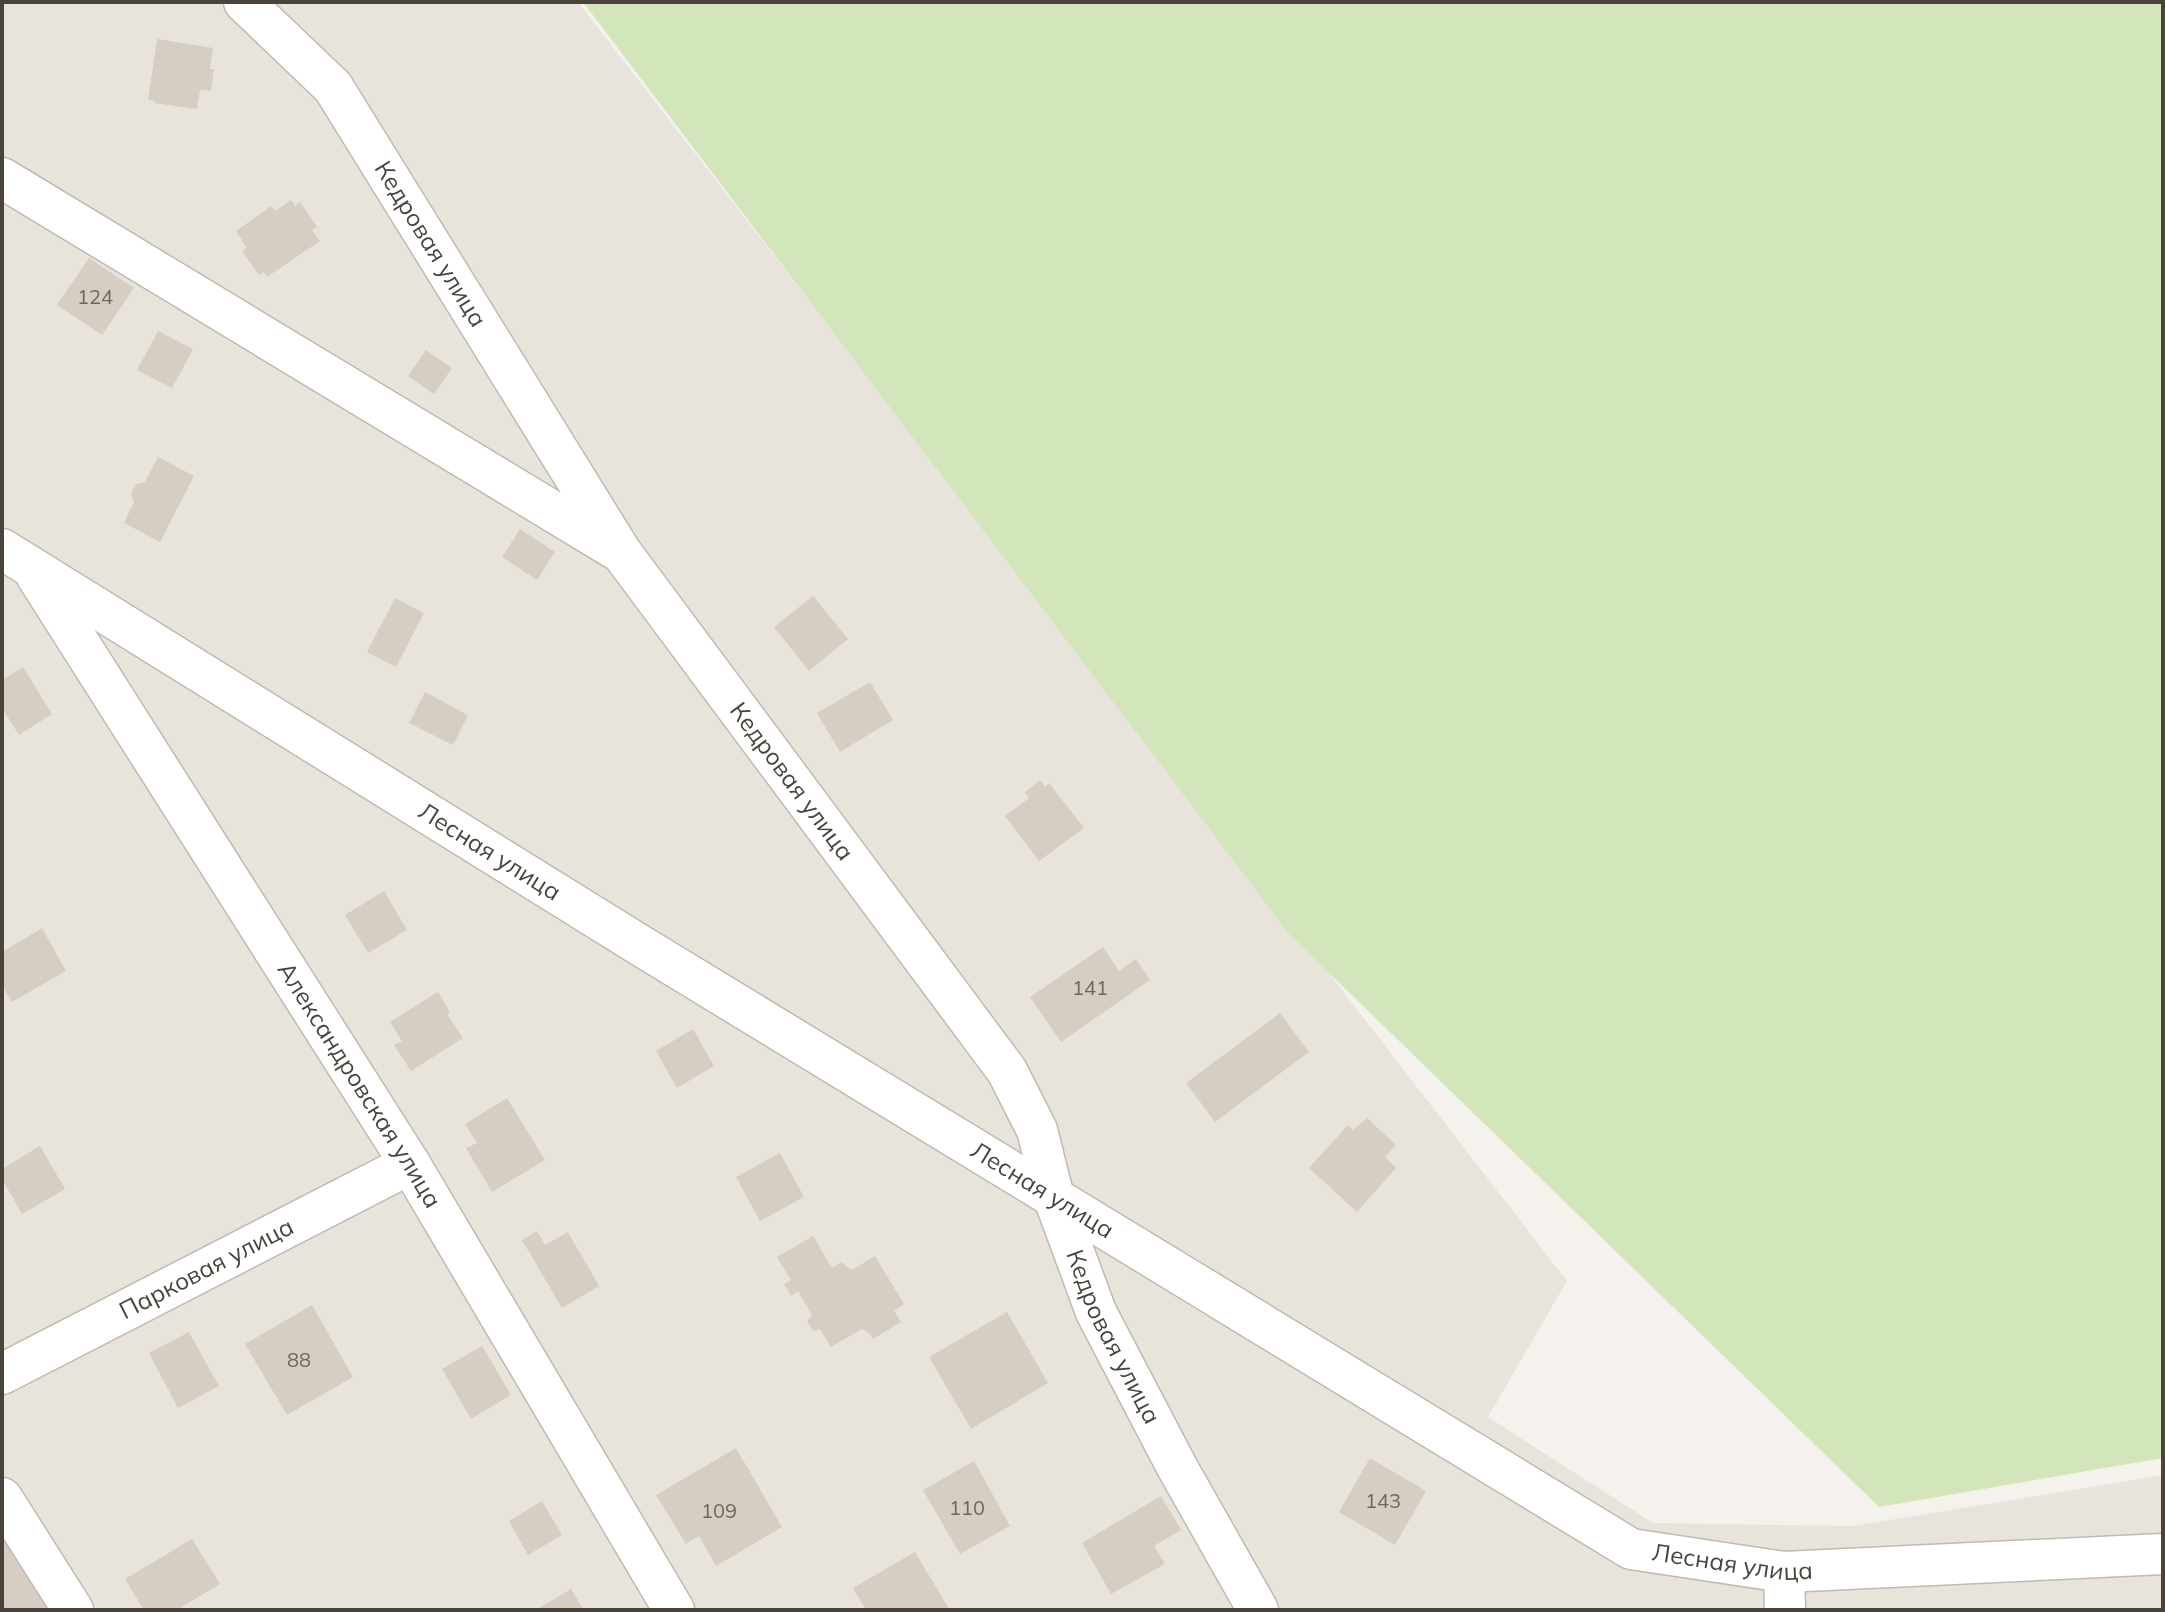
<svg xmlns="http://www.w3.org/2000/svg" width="2165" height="1612" font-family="Mulish,sans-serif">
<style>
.residential{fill:#e8e4dc}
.green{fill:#d3e5ba}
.building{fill:#d6cec3}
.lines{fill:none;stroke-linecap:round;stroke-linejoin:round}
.minor-casing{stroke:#c0bab0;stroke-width:43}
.minor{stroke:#fff;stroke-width:40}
.labels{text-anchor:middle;stroke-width:7;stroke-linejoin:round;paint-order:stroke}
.number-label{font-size:20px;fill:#6c665d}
.street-label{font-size:24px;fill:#49433b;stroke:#fff}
</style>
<rect width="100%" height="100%" fill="#f5f2ed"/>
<!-- residential -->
<polygon class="residential" points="2,2 578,2 1567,1281 1488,1417 1653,1523 1853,1526 2163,1475 2163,1610 2,1610"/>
<!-- green -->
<polygon class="green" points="583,2 2163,2 2163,1458 1879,1507 1289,934"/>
<!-- building -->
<g class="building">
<polygon points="157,39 213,48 210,69 214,69 211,91 200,90 197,109 154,103 155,101 148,100"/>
<polygon points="291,200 295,206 300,202 317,227 312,230 320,241 267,277 264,272 259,275 242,251 247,248 236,231 271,206 275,211"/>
<polygon points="89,258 134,288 102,335 57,305"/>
<polygon points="158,331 193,349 172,388 137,370"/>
<polygon points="426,350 452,368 434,394 408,376"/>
<polygon points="158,457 194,476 160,542 124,523 134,502 131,494 136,484 145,482"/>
<polygon points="520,529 555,552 537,580 502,557"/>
<polygon points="813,596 848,639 809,671 774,627"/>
<polygon points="395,598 424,613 396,667 367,652"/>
<polygon points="23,667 52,714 19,735 2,708 2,680"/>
<polygon points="870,682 893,720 840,752 817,713"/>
<polygon points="425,692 468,715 453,745 409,723"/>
<polygon points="1040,780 1045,787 1049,783 1084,828 1039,861 1005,816 1029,798 1025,792"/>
<polygon points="384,891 407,930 368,953 345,915"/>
<polygon points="42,928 66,971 12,1002 2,985 2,952"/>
<polygon points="1103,947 1119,971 1136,959 1150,980 1061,1042 1030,997"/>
<polygon points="438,992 450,1012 447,1014 463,1038 411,1071 394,1045 402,1041 390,1022"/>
<polygon points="1280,1013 1309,1052 1215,1122 1186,1083"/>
<polygon points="693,1029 714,1066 677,1088 656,1051"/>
<polygon points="507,1098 545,1160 492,1192 466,1148 477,1143 465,1124"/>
<polygon points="1367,1118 1396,1145 1385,1157 1396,1168 1357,1212 1309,1168 1348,1125 1353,1130"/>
<polygon points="40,1146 65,1189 22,1214 2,1179 2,1169"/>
<polygon points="780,1153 804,1197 760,1221 736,1177"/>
<polygon points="537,1231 545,1245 568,1232 599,1286 562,1308 522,1240"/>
<polygon points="813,1236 832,1268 841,1262 852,1270 875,1256 904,1304 894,1311 901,1322 873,1339 870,1334 862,1329 831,1347 820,1329 813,1331 807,1321 812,1315 798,1291 791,1296 784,1284 791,1280 777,1257"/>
<polygon points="312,1305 353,1377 287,1415 245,1344"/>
<polygon points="1007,1312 1048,1383 971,1429 929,1357"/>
<polygon points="189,1332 219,1386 178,1408 149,1353"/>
<polygon points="482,1346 511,1395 471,1419 442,1369"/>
<polygon points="736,1448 782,1527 716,1566 699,1536 686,1544 656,1495"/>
<polygon points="1370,1458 1426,1491 1395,1545 1339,1512"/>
<polygon points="974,1461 1010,1526 960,1554 923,1490"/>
<polygon points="1161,1496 1181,1530 1154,1546 1165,1564 1111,1594 1082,1543"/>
<polygon points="542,1501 562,1535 528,1555 509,1521"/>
<polygon points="6,1537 48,1610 2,1610 2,1539"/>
<polygon points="192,1539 220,1584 177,1610 144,1610 125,1579"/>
<polygon points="915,1552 948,1607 943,1610 866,1610 853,1588"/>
<polygon points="571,1589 584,1610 536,1610"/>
</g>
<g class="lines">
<defs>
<g id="minor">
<path id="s1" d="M244,2L333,87L621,552L1007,1071L1037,1130L1054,1198L1096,1312L1177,1467L1258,1610"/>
<polyline points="2,178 615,549"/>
<path id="s2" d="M2,549L638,944L1631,1549L1784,1572L2163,1554"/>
<path id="s3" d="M36,575L410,1164L674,1610"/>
<path id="s4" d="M2,1374L410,1164"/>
<polyline points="2,1498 73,1610"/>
<polyline points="1784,1572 1785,1610"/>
</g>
</defs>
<!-- minor casing -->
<use href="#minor" class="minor-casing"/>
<!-- minor -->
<use href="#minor" class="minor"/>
</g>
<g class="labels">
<!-- number labels -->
<g class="number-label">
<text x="95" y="304">124</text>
<text x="1090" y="995">141</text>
<text x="299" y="1367">88</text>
<text x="1383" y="1508">143</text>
<text x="967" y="1515">110</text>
<text x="719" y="1518">109</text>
</g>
<!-- street labels -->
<g class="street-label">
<text dy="8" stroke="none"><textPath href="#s1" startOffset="308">Кедровая улица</textPath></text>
<text dy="8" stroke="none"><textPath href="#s1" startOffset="956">Кедровая улица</textPath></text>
<text dy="8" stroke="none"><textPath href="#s2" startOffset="574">Лесная улица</textPath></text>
<text dy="8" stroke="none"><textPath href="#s3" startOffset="604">Александровская улица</textPath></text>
<text dy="8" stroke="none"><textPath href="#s2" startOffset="1222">Лесная улица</textPath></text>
<text dy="8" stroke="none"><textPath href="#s4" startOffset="230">Парковая улица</textPath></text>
<text dy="8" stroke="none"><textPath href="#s1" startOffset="1604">Кедровая улица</textPath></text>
<text dy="8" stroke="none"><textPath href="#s2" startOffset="2014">Лесная улица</textPath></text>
</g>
</g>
<!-- border -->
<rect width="2165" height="1612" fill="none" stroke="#49433b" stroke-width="8"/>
</svg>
